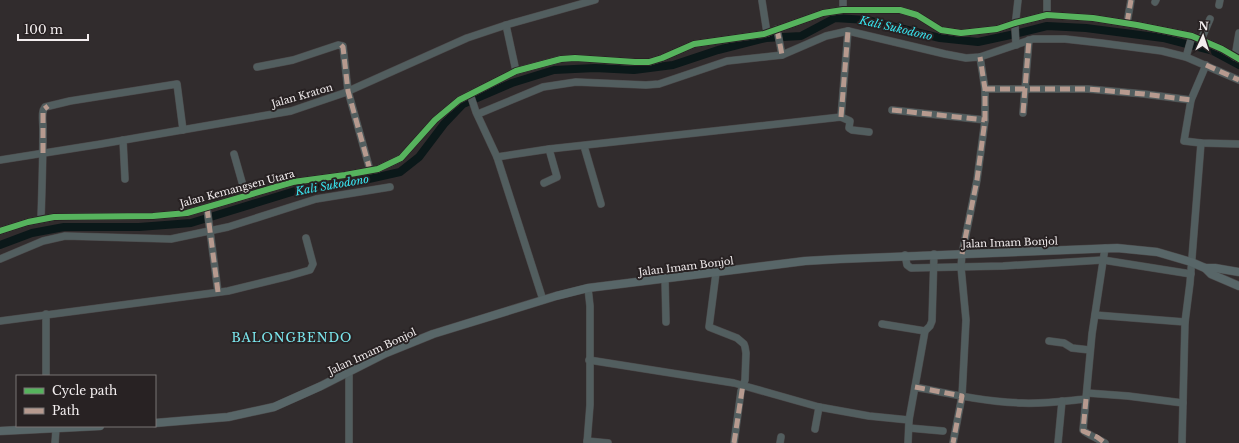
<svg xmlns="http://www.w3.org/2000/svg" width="1239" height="443" font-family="'Libre Baskerville',serif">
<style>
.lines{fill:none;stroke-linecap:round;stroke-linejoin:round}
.river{stroke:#0b1819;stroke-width:8}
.minor-casing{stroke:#4b4849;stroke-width:8}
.major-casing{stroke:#4b4849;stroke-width:9}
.minor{stroke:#525e5f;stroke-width:7}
.major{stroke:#586668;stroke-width:8}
.quiet{stroke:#b69a8f;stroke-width:5;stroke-dasharray:10 5;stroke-linecap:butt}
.cycleway-casing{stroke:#282223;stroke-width:8}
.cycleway{stroke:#56b35d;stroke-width:6}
.labels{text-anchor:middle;stroke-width:4;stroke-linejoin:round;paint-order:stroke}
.street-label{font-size:10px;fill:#f3eeef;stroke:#282223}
.water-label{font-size:11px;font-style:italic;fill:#38e4ef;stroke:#282223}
.quarter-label{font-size:12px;letter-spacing:1px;fill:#7be7ee;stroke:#282223}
</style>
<rect width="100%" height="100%" fill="#312c2d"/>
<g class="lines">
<!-- river -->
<polyline class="river" points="0,245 32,233 64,227 139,227 191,223 295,191 360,181 400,172 419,157 444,124 463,104 512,83 554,70 595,68 634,70 673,65 718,50 766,38 801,36 835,18 867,20 940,38 978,42 1015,34 1047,26 1086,28 1163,38 1213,51 1239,65"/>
<defs>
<g id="minor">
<polyline points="1047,0 1047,15"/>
<polyline points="762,1 767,33"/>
<polyline points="1155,2 1156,0"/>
<polyline points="1219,5 1220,0"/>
<polyline points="843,10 843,0"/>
<polyline points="1127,23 1131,0"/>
<polyline points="506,25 516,71"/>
<polyline points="777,29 782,55"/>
<polyline points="1201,40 1210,19"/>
<polyline points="1016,45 1015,27 1018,0"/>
<polyline points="1186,57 1192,36"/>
<polyline points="1235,57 1239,33"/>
<polyline points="1206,65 1191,100 1184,141 1201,143 1239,144"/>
<polyline points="257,67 293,60 338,45 343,46 348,91 370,170"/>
<polyline points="985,89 1088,89 1144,94 1191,100"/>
<polyline points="470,94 476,112 497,157 543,300"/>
<polyline points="892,110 985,120"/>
<polyline points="1023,113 1029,40"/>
<polyline points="478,114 543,87 576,82 646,85 659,84 727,61 782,55 826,36 848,31 945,54 966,58 980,57 1033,39 1065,39 1101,43 1162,51 1186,57 1239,80"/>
<polyline points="841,117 848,31"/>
<polyline points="123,140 125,179"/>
<polyline points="584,146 601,204"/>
<polyline points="234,154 246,196"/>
<polyline points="497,157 549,149 841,117 850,121 849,128 852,130 869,132"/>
<polyline points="0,160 101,144 291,111 344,93 467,38 506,25 595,0"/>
<polyline points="544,183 557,177 549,149"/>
<polyline points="207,208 218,292"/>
<path d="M41,219C42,189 43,158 43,128C43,121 41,112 45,107L70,101L177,84L183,130"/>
<polyline points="0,231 28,222 54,217 153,216 187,213 293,182 345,175 378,169 401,158 435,120 459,100 516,71 561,59 575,58 635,62 649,62 662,58 694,44 764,34 823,13 843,10 900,10 917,15 941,30 961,33 997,29 1015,23 1047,15 1093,18 1137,25 1192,36 1222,49 1239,59"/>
<polyline points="905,255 907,265 911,268 1003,266 1103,260 1191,274"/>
<polyline points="0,259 43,241 65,236 171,239 228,227 316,199 390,187"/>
<polyline points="716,273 709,327 737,338 744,344 745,347 746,353 745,380 741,391 734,443"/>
<polyline points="665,279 666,322"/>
<polyline points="46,314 46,376"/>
<polyline points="1095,315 1185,322"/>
<polyline points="0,321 228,291 289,276 310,270 313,264 306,238"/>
<polyline points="882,324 925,331"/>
<polyline points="1049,341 1064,343 1072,348 1090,350"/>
<polyline points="589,360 734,383 819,407 869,416 909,420"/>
<polyline points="349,372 349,443"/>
<path d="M915,387C950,394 986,402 1022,403C1043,404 1065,401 1086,399"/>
<polyline points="1087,393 1128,396 1183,403"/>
<polyline points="909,428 943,431"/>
<polyline points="815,429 819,407"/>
<polyline points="587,441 608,443"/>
<polyline points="55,443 56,429"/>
<polyline points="587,443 590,405 590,306 588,288"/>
<polyline points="780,443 781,437"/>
<polyline points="908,443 909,420 925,331 930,326 932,321 934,254"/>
<polyline points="953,443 962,396 966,320 961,267 962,254 977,180 985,120 985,89 980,57"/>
<polyline points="1058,443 1062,401"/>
<path d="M1105,443C1099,439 1086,434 1083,430L1092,334L1105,248"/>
<polyline points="1182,443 1185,322 1190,283 1201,143"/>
</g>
<g id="major">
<polyline points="1205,268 1211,274 1239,286"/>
<polyline points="155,423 228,417 274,407 321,386 386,353 433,334 556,296 588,288 805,261 840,259 1117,248 1157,252 1191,262 1205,268 1215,268 1239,272"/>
<polyline points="0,431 100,426"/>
</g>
</defs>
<!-- minor casing -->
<use href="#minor" class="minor-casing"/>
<!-- major casing -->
<use href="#major" class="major-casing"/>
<!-- minor -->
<use href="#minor" class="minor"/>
<!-- major -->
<use href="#major" class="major"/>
<!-- quiet -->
<g class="quiet">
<polyline points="1127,23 1131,0"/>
<polyline points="777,29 782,55"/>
<polyline points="341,45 343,47 348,91 370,170"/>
<polyline points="1206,65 1239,80"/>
<polyline points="985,89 1088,89 1144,94 1191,100"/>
<polyline points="892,110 985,120"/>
<polyline points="1023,113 1029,40"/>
<polyline points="841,117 848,31"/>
<polyline points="43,153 43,110 48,106"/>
<polyline points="207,208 218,292"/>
<polyline points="962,254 977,180 985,120 985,89 980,57"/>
<polyline points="915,387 962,396 953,443"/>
<polyline points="1086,399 1083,431 1097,437 1105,443"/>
<polyline points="734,443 743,384"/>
</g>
<defs>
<polyline id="cycleway" points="0,231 28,222 54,217 153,216 187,213 293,182 345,175 378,169 401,158 435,120 459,100 516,71 561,59 575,58 635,62 649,62 662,58 694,44 764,34 823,13 843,10 900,10 917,15 941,30 961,33 997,29 1015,23 1047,15 1093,18 1137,25 1192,36 1222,49 1239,59"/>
</defs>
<!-- cycleway casing -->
<use href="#cycleway" class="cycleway-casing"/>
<!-- cycleway -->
<use href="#cycleway" class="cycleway"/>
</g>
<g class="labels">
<!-- street labels -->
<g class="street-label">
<text transform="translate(302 95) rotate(-16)" y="4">Jalan Kraton</text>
<text transform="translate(237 188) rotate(-15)" y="4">Jalan Kemangsen Utara</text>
<text transform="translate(1010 242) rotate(-2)" y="4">Jalan Imam Bonjol</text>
<text transform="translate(686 266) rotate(-7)" y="4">Jalan Imam Bonjol</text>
<text transform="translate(372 351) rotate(-25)" y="4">Jalan Imam Bonjol</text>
</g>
<!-- water labels -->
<g class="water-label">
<text transform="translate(896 28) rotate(13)" y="4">Kali Sukodono</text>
<text transform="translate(332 185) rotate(-10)" y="4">Kali Sukodono</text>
</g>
<!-- quarter labels -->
<g class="quarter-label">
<text x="292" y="342">BALONGBENDO</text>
</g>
</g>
<!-- legend -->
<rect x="16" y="375" width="140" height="52" fill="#282223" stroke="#797475"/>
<rect x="24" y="388" width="20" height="6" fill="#56b35d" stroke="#797475"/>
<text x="52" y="395" font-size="12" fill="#f3eeef">Cycle path</text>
<rect x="24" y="408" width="20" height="6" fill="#b69a8f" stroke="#797475"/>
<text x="52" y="415" font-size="12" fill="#f3eeef">Path</text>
<!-- north arrow -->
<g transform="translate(1203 36) rotate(3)" stroke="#282223" stroke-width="3" paint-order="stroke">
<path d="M0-3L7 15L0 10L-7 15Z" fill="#f3eeef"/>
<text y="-6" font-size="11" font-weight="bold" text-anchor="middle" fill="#f3eeef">N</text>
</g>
<!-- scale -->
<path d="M18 34v6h70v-6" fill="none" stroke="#f3eeef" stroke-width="2"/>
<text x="24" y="34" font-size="12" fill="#f3eeef" stroke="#282223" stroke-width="3" paint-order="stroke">100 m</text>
</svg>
